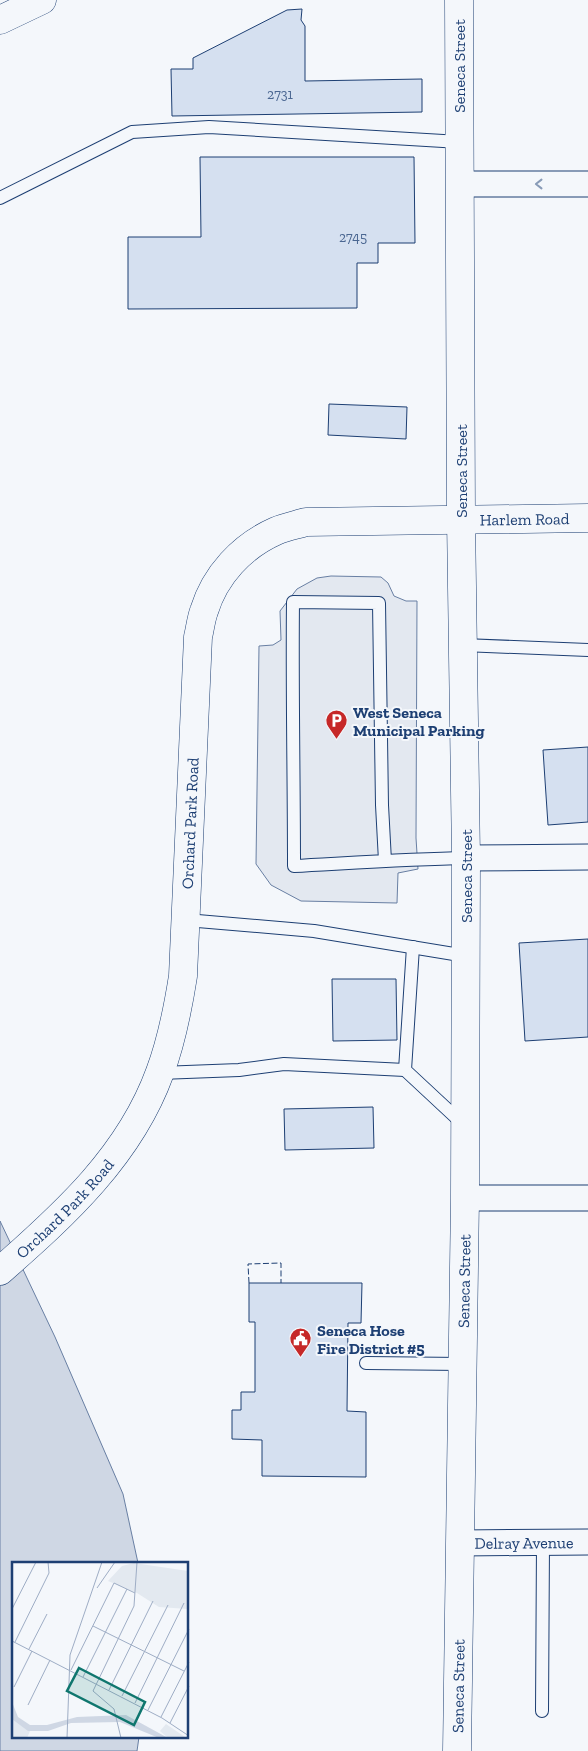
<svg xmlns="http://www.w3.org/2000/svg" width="588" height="1751" font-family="'Zilla Slab',serif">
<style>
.parking{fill:#e3e8f0;stroke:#687fa3}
.water{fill:#cfd7e4;stroke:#687fa3}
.building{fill:#d5e0f0;stroke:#1d3f73}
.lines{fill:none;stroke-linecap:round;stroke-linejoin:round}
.lane-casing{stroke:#1d3f73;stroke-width:14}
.street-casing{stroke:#1d3f73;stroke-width:27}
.secondary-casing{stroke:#1d3f73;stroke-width:29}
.highway-casing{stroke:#1d3f73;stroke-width:29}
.lane{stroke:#f4f7fb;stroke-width:12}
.street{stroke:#f4f7fb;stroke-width:25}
.secondary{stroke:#f4f7fb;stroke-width:28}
.highway{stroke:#f4f7fb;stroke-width:28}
.fence{stroke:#1d3f73;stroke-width:1;stroke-dasharray:6 2.5;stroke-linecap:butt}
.oneway{stroke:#889bb7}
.labels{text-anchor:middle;stroke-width:4;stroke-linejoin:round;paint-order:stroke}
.number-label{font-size:14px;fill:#4b6792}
.street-label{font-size:16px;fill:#1d3f73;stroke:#f4f7fb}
.poi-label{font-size:16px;font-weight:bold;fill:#1d3f73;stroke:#f4f7fb;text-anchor:start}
.inset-road{fill:none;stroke:#9eadc5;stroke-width:1}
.view{fill:#0f766e;fill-opacity:0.15;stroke:#0f766e;stroke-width:2.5}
.inset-edge{fill:none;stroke:#1d3f73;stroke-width:2.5}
</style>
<rect width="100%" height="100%" fill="#f4f7fb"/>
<!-- parking -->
<polygon class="parking" points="331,576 381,577 388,583 394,596 406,601 417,601 416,838 418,869 398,873 397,903 301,901 271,885 256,864 259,646 273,645 281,640 280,611 297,589 317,578"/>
<!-- water -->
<polygon class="water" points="0,1221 55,1337 123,1494 138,1563 14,1564 14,1737 139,1737 137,1751 0,1751"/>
<!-- building -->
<g class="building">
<polygon points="302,9 301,20 305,26 305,81 422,79 422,112 172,116 171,69 193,69 193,58 287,10"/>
<polygon points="200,157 414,157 415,243 378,243 378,263 357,263 357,308 128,309 128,237 201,237"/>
<polygon points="329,404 407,407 406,439 328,435"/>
<polygon points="588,747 588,822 548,825 543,750"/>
<polygon points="588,939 588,1037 525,1041 519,943"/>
<polygon points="332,979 396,979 397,1040 333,1041"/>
<polygon points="373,1107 374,1148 285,1150 284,1109"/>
<polygon points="249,1283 362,1283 361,1323 348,1323 347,1411 366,1412 366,1477 262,1476 262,1440 232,1439 232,1410 241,1410 241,1392 255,1392 255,1322 249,1322"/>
</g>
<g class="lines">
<defs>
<g id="lane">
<polyline points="0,198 132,132 209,127 460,142"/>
<polyline points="463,645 588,650"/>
<path d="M385,861L382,805L379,603L293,602C292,690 294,778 294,866C351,863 409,859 466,858"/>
<polyline points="186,920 314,931 466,956"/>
<polyline points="413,947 405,1070 463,1124"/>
<polyline points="160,1073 239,1070 284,1064 405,1070"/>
<polyline points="366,1363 462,1364"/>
<polyline points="542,1711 543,1543"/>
</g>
<g id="street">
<polyline points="460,184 588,184"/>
<polyline points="466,858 588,857"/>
<polyline points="465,1198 588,1198"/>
<path id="s1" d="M460,1543L588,1542"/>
</g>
<g id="secondary">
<path id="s2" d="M0,1271C65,1214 130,1155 160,1072C172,1040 178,1008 183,976L198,637C200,629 201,619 204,611C215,575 242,546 276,531C285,527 296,525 306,522L588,518"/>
<path id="s3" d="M457,1751L465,1198L466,858L461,519L459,0"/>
</g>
<polyline id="highway" points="0,20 42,0"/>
</defs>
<!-- lane casing -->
<use href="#lane" class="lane-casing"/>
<!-- street casing -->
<use href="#street" class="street-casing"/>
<!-- secondary casing -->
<use href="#secondary" class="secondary-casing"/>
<!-- highway casing -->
<use href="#highway" class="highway-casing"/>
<!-- lane -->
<use href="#lane" class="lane"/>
<!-- street -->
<use href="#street" class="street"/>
<!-- secondary -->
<use href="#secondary" class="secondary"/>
<!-- highway -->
<use href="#highway" class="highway"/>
<!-- fence -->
<polyline class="fence" points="249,1283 248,1264 281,1263 281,1283"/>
</g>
<!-- one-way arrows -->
<defs><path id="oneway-chevron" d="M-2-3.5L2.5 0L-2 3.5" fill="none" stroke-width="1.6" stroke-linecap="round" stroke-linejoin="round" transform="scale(1.25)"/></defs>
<use class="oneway" href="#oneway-chevron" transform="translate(539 184) rotate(-180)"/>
<!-- icons -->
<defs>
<symbol id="parking-pin" viewBox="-11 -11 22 30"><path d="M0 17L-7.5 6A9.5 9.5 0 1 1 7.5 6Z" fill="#c62828" stroke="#f4f7fb"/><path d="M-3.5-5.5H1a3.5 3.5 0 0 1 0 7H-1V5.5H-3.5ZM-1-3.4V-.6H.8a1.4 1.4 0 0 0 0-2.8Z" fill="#fff"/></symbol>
<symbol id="civic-pin" viewBox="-11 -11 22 30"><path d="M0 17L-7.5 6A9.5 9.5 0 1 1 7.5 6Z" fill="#c62828" stroke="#f4f7fb"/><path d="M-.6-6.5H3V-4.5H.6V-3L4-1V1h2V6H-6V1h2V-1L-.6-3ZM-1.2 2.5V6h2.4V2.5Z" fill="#fff"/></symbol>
</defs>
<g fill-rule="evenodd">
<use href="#parking-pin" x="324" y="708" width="25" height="34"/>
<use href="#civic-pin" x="288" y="1326" width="25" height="34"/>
</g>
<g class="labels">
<!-- number labels -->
<g class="number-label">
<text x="280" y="99">2731</text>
<text x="353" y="242">2745</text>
</g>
<!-- street labels -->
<g class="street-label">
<text transform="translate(459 66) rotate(-90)" y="6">Seneca Street</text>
<text transform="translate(461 471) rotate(-90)" y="6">Seneca Street</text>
<text dy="6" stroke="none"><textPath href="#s2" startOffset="1084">Harlem Road</textPath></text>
<text dy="6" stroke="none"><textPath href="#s2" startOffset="510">Orchard Park Road</textPath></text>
<text transform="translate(466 876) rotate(-90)" y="6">Seneca Street</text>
<text dy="6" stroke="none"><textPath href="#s2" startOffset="90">Orchard Park Road</textPath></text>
<text dy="6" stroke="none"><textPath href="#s3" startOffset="470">Seneca Street</textPath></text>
<text dy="6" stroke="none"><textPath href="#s1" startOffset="64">Delray Avenue</textPath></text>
<text dy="6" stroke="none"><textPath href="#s3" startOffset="65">Seneca Street</textPath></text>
</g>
<!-- poi labels -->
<g class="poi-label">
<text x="353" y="718">West Seneca<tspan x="353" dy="18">Municipal Parking</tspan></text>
<text x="317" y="1336">Seneca Hose<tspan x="317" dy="18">Fire District #5</tspan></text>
</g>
</g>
<!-- overview -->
<g transform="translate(12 1562)">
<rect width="176" height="176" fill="#f4f7fb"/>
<path d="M122,1L176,9V47L147,45L125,31L96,19L110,4ZM0,156L18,169L15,176H0Z" fill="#e3e9f0"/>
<path d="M154,162L173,175L156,176L148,169Z" fill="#e3e9f0"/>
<path d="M0,140L6,155L18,163H35L65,155L114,153L156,176H147L108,160L59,161L36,169H16L0,157Z" fill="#cfd7e4"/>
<path class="inset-road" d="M85,26L103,0M0,47L24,0M81,64L172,109M0,79L150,156L177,174M3,80L37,11L36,0M17,87L35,52M59,108L102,21L123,31M71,115L115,27M2,125L20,89M97,128L141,39M110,134L156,43M123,141L172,41M16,143L38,98M136,148L177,67M149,155L177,100M158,161L177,124M55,176L58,93L90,0M109,176L102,147L81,129L122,44L125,0"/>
<path class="view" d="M67,106L133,140L122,163L55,129Z"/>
<rect width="176" height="176" class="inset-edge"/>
</g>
</svg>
